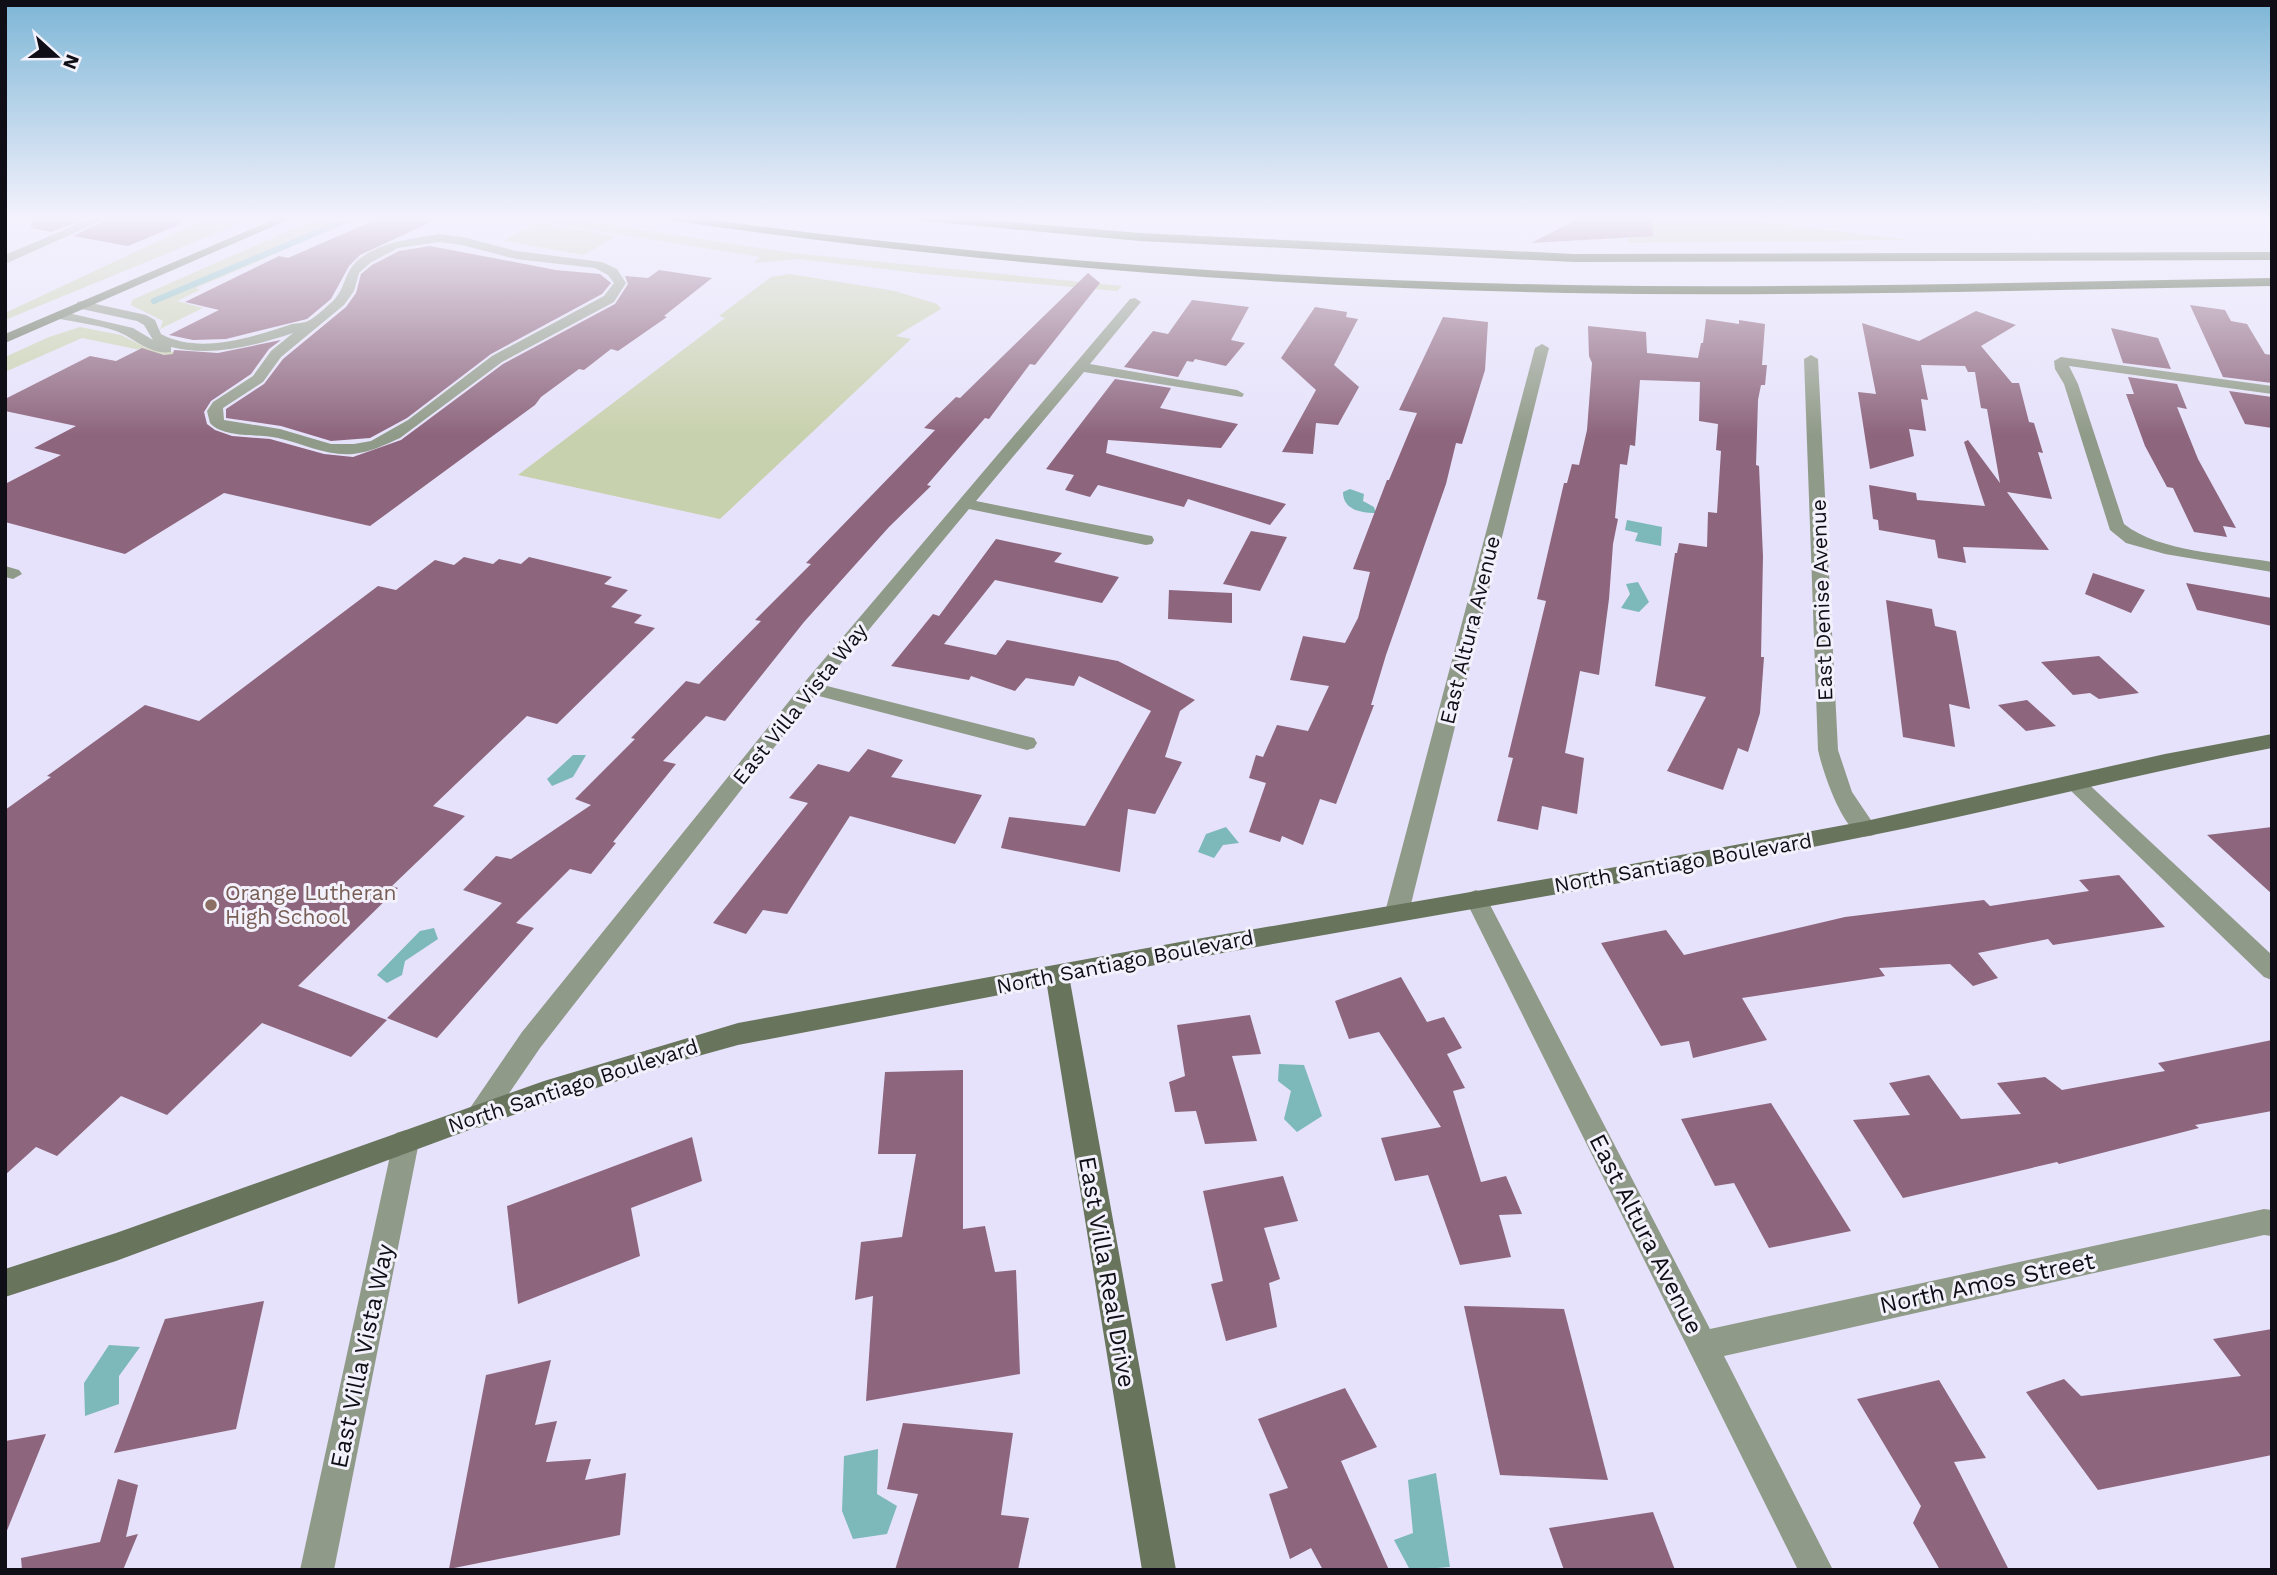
<svg xmlns="http://www.w3.org/2000/svg" width="2277" height="1575" font-family="'Work Sans',sans-serif">
<style>
.green{fill:#c8d1ad}
.water{fill:#7db9bb}
.lines{fill:none;stroke-linecap:round;stroke-linejoin:round}
.stream{stroke:#7db9bb;stroke-width:6}
.building{fill:#8d657d}
.street{fill:#909a88;fill-rule:evenodd}
.secondary{fill:#68755c;fill-rule:evenodd}
.highway{fill:#344621;fill-rule:evenodd}
.education-dot{fill:#8d6e63;stroke:#f3f1fc;stroke-width:2.5}
.labels{text-anchor:middle;stroke-width:6;stroke-linejoin:round;paint-order:stroke}
.street-label{font-size:21px;fill:#0f0d15;stroke:#f3f1fc}
.education-label{font-size:21px;fill:#785e54;stroke:#f3f1fc;text-anchor:start}
.near-street-label{font-size:24px;fill:#0f0d15;stroke:#f3f1fc}
</style>
<rect width="100%" height="100%" fill="#e6e2fb"/>
<!-- green -->
<g class="green">
<polygon points="212,216 258,216 5,320 5,313"/>
<polygon points="322,216 363,216 196,288 200,290 177,301 203,308 160,329 163,321 131,305 132,300"/>
<polygon points="507,216 553,216 792,253 1122,286 1117,291 926,274 799,259 754,263 760,257"/>
<polygon points="1632,216 1700,216 1748,222 1749,220 1909,240 1627,243"/>
<polygon points="536,223 616,236 584,255 503,241"/>
<polygon points="790,274 895,291 937,304 941,309 896,336 911,339 720,519 518,475 725,318 719,316 771,277"/>
<polygon points="80,327 121,335 147,348 179,353 184,359 82,338 5,372 5,357 49,337"/>
</g>
<!-- water -->
<g class="water">
<path d="M1350,489L1364,494L1363,501L1374,507L1376,513C1361,513 1343,510 1343,492Z"/>
<polygon points="1627,520 1662,527 1661,546 1635,541 1638,533 1625,530"/>
<polygon points="1638,582 1649,602 1639,612 1621,608 1630,594 1626,584"/>
<polygon points="573,755 586,755 573,777 552,786 547,779"/>
<polygon points="1226,827 1239,843 1223,845 1214,858 1198,852 1206,834"/>
<polygon points="434,928 438,939 405,961 402,975 387,983 377,975 420,931"/>
<polygon points="1279,1064 1304,1065 1322,1116 1297,1132 1284,1119 1291,1091 1278,1081"/>
<polygon points="109,1345 140,1347 119,1376 119,1404 85,1416 84,1383"/>
<polygon points="878,1449 877,1494 897,1506 887,1534 853,1539 842,1511 844,1456"/>
<polygon points="1436,1473 1450,1567 1410,1570 1394,1540 1413,1533 1408,1480"/>
</g>
<g class="lines">
<!-- stream -->
<polyline class="stream" points="154,301 356,216"/>
</g>
<!-- building -->
<g class="building">
<polygon points="32,216 91,216 52,232 31,228"/>
<polygon points="114,216 192,216 177,223 183,223 128,246 73,236"/>
<polygon points="384,216 444,216 360,255 349,266 331,299 307,319 226,339 193,340 169,335 219,310 185,302 279,256 288,258"/>
<polygon points="1565,216 1652,216 1653,236 1531,243 1572,222"/>
<polygon points="430,246 556,270 600,274 611,283 602,294 491,354 407,418 370,438 331,441 281,426 226,418 226,409 264,384 283,359 346,307 356,293 361,274 372,265 399,251"/>
<polygon points="659,270 712,278 664,316 667,317 618,351 611,349 584,370 579,369 541,397 535,405 370,526 224,493 125,554 5,522 5,484 61,455 34,448 76,426 5,411 5,399 90,356 116,361 142,348 164,355 173,354 174,350 218,353 281,340 269,349 251,374 211,401 204,412 207,424 215,430 232,436 270,439 324,454 353,457 401,440 503,364 615,304 628,284 625,276 648,278"/>
<polygon points="1088,273 1100,283 1035,365 1030,364 989,419 985,418 927,485 931,486 889,527 804,622 725,721 706,716 663,761 676,764 613,842 616,843 591,874 570,869 516,923 534,928 437,1038 387,1018 502,903 463,890 496,856 511,859 591,805 575,799 635,739 631,738 686,681 699,684 761,621 755,620 811,564 806,563 935,430 924,428 956,397 960,398"/>
<polygon points="1192,300 1249,307 1231,340 1245,343 1226,366 1195,359 1193,362 1187,361 1178,377 1124,367 1153,331 1168,334"/>
<polygon points="2190,305 2225,310 2231,321 2247,324 2265,354 2272,355 2272,383 2223,377"/>
<polygon points="1315,307 1347,312 1346,317 1358,319 1334,365 1359,387 1338,425 1316,423 1313,454 1282,452 1316,390 1281,358"/>
<polygon points="1976,311 2016,325 1981,346 2012,383 2019,383 2029,422 2034,423 2043,453 2038,452 2052,499 2007,492 2049,550 1963,547 1966,563 1938,558 1935,540 1879,530 1878,520 1873,519 1869,485 1916,493 1917,500 1985,506 1964,442 1968,440 2000,483 1987,409 1981,408 1975,372 1968,372 1965,366 1921,365 1928,400 1921,399 1926,431 1909,429 1914,456 1870,469 1858,392 1876,394 1862,323 1919,341"/>
<polygon points="1443,317 1488,322 1485,370 1462,444 1456,443 1446,484 1386,655 1371,705 1374,705 1336,804 1320,799 1303,845 1282,836 1280,842 1249,832 1266,783 1249,778 1256,755 1263,757 1277,725 1308,731 1329,686 1290,680 1303,636 1345,643 1358,618 1370,572 1353,569 1387,480 1389,480 1417,413 1399,410"/>
<polygon points="1706,319 1739,324 1739,320 1765,324 1762,365 1767,365 1765,385 1761,385 1758,400 1756,465 1759,466 1763,556 1761,657 1764,657 1760,713 1748,752 1738,748 1723,790 1667,771 1706,697 1655,686 1675,553 1677,553 1679,543 1707,547 1708,512 1717,513 1721,451 1716,450 1718,424 1699,421 1700,382 1640,380 1635,446 1630,445 1627,465 1620,464 1615,518 1618,519 1613,544 1609,599 1599,675 1580,671 1565,753 1584,758 1577,814 1542,806 1538,830 1497,821 1513,758 1508,757 1546,601 1537,599 1564,483 1567,483 1572,464 1579,465 1587,430 1592,363 1589,356 1588,326 1646,332 1647,353 1698,358 1701,343 1703,343"/>
<polygon points="2111,328 2158,338 2171,369 2123,363"/>
<polygon points="2128,377 2177,384 2187,409 2177,407 2198,459 2236,528 2223,526 2227,537 2194,532 2173,488 2167,487 2145,446 2126,394 2134,394"/>
<polygon points="1115,379 1171,388 1160,408 1238,424 1221,448 1108,440 1106,453 1286,504 1270,525 1188,499 1184,507 1098,485 1090,497 1065,490 1074,475 1046,469"/>
<polygon points="2229,391 2272,397 2272,428 2245,424"/>
<polygon points="1251,531 1287,537 1260,591 1223,584"/>
<polygon points="996,539 1062,553 1054,562 1119,577 1102,603 995,580 944,644 996,655 1007,640 1118,661 1195,700 1180,711 1165,757 1182,762 1155,814 1128,809 1120,872 1001,848 1009,817 1085,826 1151,711 1079,676 1074,686 1026,678 1015,691 971,676 969,680 891,666 933,614 939,616"/>
<polygon points="464,557 493,564 499,559 521,564 529,557 612,577 604,584 628,590 611,607 642,615 634,623 655,628 557,724 527,716 433,806 465,816 392,886 398,888 298,986 387,1020 351,1057 262,1023 167,1115 121,1096 57,1156 36,1147 5,1175 5,810 51,777 47,776 145,705 199,721 378,586 396,590 435,560 454,565"/>
<polygon points="2093,573 2145,590 2131,613 2085,594"/>
<polygon points="2186,583 2272,598 2272,626 2197,610"/>
<polygon points="1169,590 1232,593 1232,623 1168,619"/>
<polygon points="1886,600 1932,609 1935,626 1956,631 1970,709 1949,704 1955,747 1903,737"/>
<polygon points="2099,656 2139,693 2099,699 2090,693 2073,695 2041,662"/>
<polygon points="2027,700 2056,726 2026,731 1998,705"/>
<polygon points="868,749 903,760 891,777 982,795 955,844 850,816 787,914 763,910 746,934 713,923 808,803 789,798 818,764 849,772"/>
<polygon points="2272,827 2272,894 2207,835"/>
<polygon points="2119,875 2165,927 2053,945 2048,939 1978,953 1998,978 1973,986 1950,964 1879,968 1885,976 1742,998 1767,1040 1693,1058 1689,1041 1661,1046 1601,943 1666,930 1684,955 1845,917 1984,900 1990,906 2089,891 2079,880"/>
<polygon points="1401,977 1427,1022 1444,1017 1462,1048 1447,1054 1465,1088 1453,1091 1481,1182 1506,1176 1522,1214 1499,1215 1511,1257 1460,1265 1428,1175 1395,1181 1381,1138 1441,1127 1379,1032 1349,1039 1335,1001"/>
<polygon points="1250,1015 1261,1054 1232,1056 1257,1141 1205,1144 1196,1111 1175,1112 1169,1082 1185,1076 1177,1025"/>
<polygon points="2272,1040 2272,1111 2195,1125 2199,1128 2059,1164 2057,1162 1903,1198 1853,1120 1910,1115 1889,1083 1929,1075 1961,1119 2021,1114 1997,1083 2045,1077 2062,1090 2165,1071 2158,1063"/>
<polygon points="963,1070 963,1229 985,1226 995,1272 1016,1270 1020,1374 866,1401 873,1296 855,1300 861,1242 902,1237 916,1154 878,1154 885,1072"/>
<polygon points="1771,1103 1851,1231 1769,1248 1734,1183 1715,1186 1681,1119"/>
<polygon points="692,1137 702,1181 631,1208 640,1256 518,1304 507,1206"/>
<polygon points="1283,1176 1298,1221 1264,1228 1280,1279 1269,1283 1277,1327 1226,1341 1211,1284 1223,1281 1203,1191"/>
<polygon points="264,1301 236,1429 114,1453 165,1319"/>
<polygon points="1464,1306 1564,1309 1608,1480 1500,1475"/>
<polygon points="2272,1329 2272,1455 2098,1490 2026,1392 2064,1379 2081,1396 2241,1376 2213,1339"/>
<polygon points="551,1360 535,1425 557,1421 546,1462 591,1459 585,1480 626,1473 620,1535 449,1569 486,1375"/>
<polygon points="1939,1380 1986,1458 1954,1462 2009,1570 1940,1570 1913,1523 1921,1506 1857,1399"/>
<polygon points="1345,1388 1377,1447 1341,1461 1389,1570 1323,1570 1311,1548 1290,1559 1269,1494 1288,1488 1258,1419"/>
<polygon points="903,1423 1013,1433 1001,1515 1029,1518 1018,1570 895,1570 918,1494 887,1489"/>
<polygon points="46,1434 6,1533 5,1533 5,1441"/>
<polygon points="118,1479 138,1485 126,1537 138,1534 123,1570 22,1570 21,1558 100,1542"/>
<polygon points="1653,1512 1675,1570 1564,1570 1549,1528"/>
</g>
<g class="lines">
<!-- street -->
<g class="street">
<polygon points="97,216 112,216 5,264 5,255"/>
<path d="M439,234L463,237L516,251L602,262L617,269L626,283L614,302L502,362L400,438C385,445 370,452 353,454C326,456 304,444 278,438C258,433 225,439 210,423L207,411L213,402L253,376L271,351L293,333C254,346 212,357 171,347V352C154,355 139,343 125,335C106,325 77,323 55,318L53,315L60,311L133,328L153,340L144,325L137,321L77,308V302L82,301L146,315L155,320L161,334C200,355 253,337 292,324C297,323 304,323 308,321C316,317 326,307 333,301C347,287 343,270 362,257C385,241 412,239 439,234ZM439,242L462,245L516,259L595,268L608,275L614,283L604,296L492,356L408,420L371,441L354,444H331L280,429L224,420L223,408L263,382L281,357L344,305L354,291L359,273L370,263L398,248Z"/>
<polygon points="1135,298 1141,302 1090,364 1237,390 1244,394 1242,397 1084,372 976,501 1146,535 1152,536 1154,540 1152,544 1146,545 969,509 823,685 1034,738 1037,743 1034,748 1027,750 815,695 540,1048 488,1124 479,1128 470,1124 466,1116 470,1108 522,1032 803,684 1130,299"/>
<polygon points="1542,344 1549,348 1409,912 1405,918 1397,921 1389,918 1385,912 1535,348"/>
<path d="M1811,355L1818,359L1838,750L1852,792L1877,829L1874,835C1868,836 1863,838 1858,834C1839,820 1823,772 1818,750L1804,359Z"/>
<path d="M2061,357L2272,386V394L2069,366L2078,384L2124,524C2159,552 2227,554 2272,562V572L2165,554L2126,543L2110,530L2064,384L2055,369L2054,361Z"/>
<polygon points="5,566 19,570 22,574 13,579 5,577"/>
<polygon points="2075,776 2082,778 2272,955 2272,980 2264,977 2068,788 2065,783 2068,778"/>
<polygon points="1476,890 1484,893 1487,899 1710,1329 2264,1209 2272,1210 2272,1236 2264,1235 1724,1356 1833,1570 1798,1570 1465,899 1468,893"/>
<polygon points="406,1130 416,1133 419,1142 334,1570 300,1570 393,1142 396,1133"/>
</g>
<!-- secondary -->
<g class="secondary">
<polygon points="282,216 297,216 5,343 5,334"/>
<path d="M2272,734V748C2135,774 2000,810 1863,837C1600,890 1334,931 1070,981L1176,1570H1142L1047,986L738,1045L673,1063L480,1126L116,1261L5,1297V1269L116,1233L544,1081L738,1023L1191,940L1599,870L1866,821L2165,754Z"/>
</g>
<!-- highway -->
<g class="highway">
<path d="M654,216H683C976,257 1272,280 1568,285C1802,289 2037,282 2272,278V286C2036,290 1801,297 1566,293C1262,287 960,262 660,219Z"/>
<polygon points="897,216 940,216 1140,233 1574,254 2272,252 2272,260 1574,262 1140,241 903,219"/>
</g>
</g>
<!-- sky -->
<linearGradient id="sky" x2="0" y2="1"><stop stop-color="#7db6d6"/><stop offset="0.5" stop-color="#f4f2fd"/><stop offset="1" stop-color="#f4f2fd" stop-opacity="0"/></linearGradient>
<rect width="2277" height="436" fill="url(#sky)"/>
<!-- markers -->
<circle class="education-dot" cx="211" cy="905" r="7"/>
<g class="labels">
<!-- street labels -->
<g class="street-label">
<text transform="translate(1822 600) rotate(-92)" y="7">East Denise Avenue</text>
<text transform="translate(1470 630) rotate(-76)" y="7">East Altura Avenue</text>
<text transform="translate(800 704) rotate(-51)" y="7">East Villa Vista Way</text>
<text transform="translate(1683 863) rotate(-10)" y="7">North Santiago Boulevard</text>
<text transform="translate(1125 962) rotate(-11)" y="7">North Santiago Boulevard</text>
<text transform="translate(573 1086) rotate(-18)" y="7">North Santiago Boulevard</text>
</g>
<!-- education labels -->
<g class="education-label">
<text x="225" y="900">Orange Lutheran<tspan x="225" dy="24">High School</tspan></text>
</g>
<!-- near-street labels -->
<g class="near-street-label">
<text transform="translate(1646 1234) rotate(63)" y="8">East Altura Avenue</text>
<text transform="translate(1107 1272) rotate(80)" y="8">East Villa Real Drive</text>
<text transform="translate(1987 1283) rotate(-12)" y="8">North Amos Street</text>
<text transform="translate(362 1356) rotate(-78)" y="8">East Villa Vista Way</text>
</g>
</g>
<!-- border -->
<rect width="2277" height="1575" fill="none" stroke="#0f0d15" stroke-width="14"/>
<!-- north arrow -->
<g transform="translate(56 56) rotate(111)" stroke="#f3f1fc" stroke-width="5" paint-order="stroke">
<path d="M0-5L12 26L0 18L-12 26Z" fill="#0f0d15"/>
<text y="-10" font-size="19" font-weight="bold" text-anchor="middle" fill="#0f0d15">N</text>
</g>
</svg>
